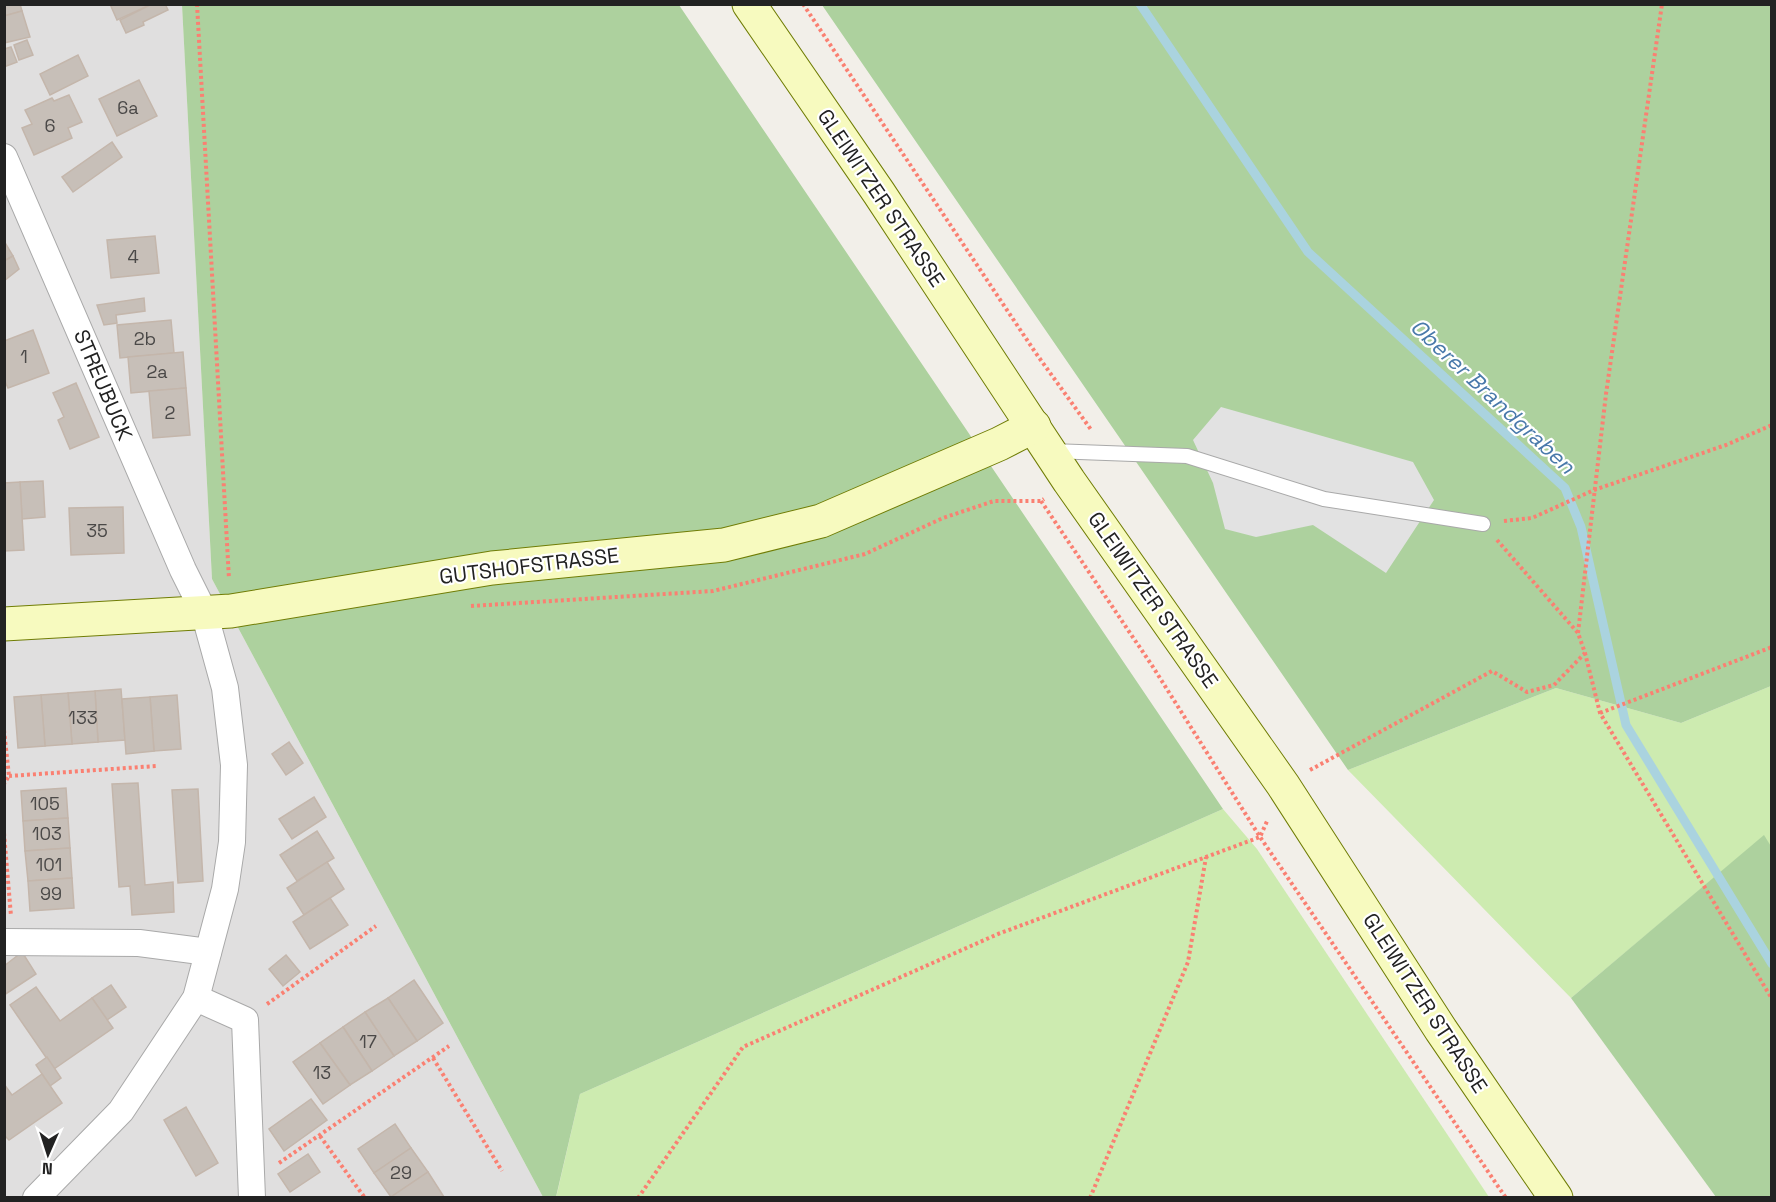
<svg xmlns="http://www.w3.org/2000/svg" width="1776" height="1202" font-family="'Space Grotesk',sans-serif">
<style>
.residential{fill:#e0dfdf}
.grass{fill:#cdebb0}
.forest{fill:#add19e}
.parking{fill:#e2e2e2}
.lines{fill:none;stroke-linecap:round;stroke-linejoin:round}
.stream{stroke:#aad3df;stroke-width:9}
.building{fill:#c7bfb8;stroke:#c4b6ab;stroke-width:1.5}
.lane-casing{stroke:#a9a9a9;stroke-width:16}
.street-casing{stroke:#a9a9a9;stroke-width:28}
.secondary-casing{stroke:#707d05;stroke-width:35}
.path{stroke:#fa8072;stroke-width:4;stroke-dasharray:3 3;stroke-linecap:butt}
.lane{stroke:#fff;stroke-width:14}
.street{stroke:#fff;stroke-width:26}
.secondary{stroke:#f7fabf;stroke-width:33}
.labels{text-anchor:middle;stroke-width:4.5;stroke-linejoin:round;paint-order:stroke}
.number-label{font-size:18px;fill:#4b4948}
.street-label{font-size:21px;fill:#222;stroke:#fff}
.water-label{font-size:22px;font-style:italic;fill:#4a7aab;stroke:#fff}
</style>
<rect width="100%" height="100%" fill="#f2efe9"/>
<!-- residential -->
<polygon class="residential" points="5,5 182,5 212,579 543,1197 5,1198"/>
<!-- grass -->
<g class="grass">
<polygon points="1771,686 1771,848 1764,836 1571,998 1348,770 1556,688 1681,723"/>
<polygon points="1223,809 1257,849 1489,1197 556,1198 580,1094"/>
</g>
<!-- forest -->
<g class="forest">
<polygon points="182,5 679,5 1223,809 580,1094 556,1197 543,1197 212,579"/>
<polygon points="822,5 1771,5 1771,686 1681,723 1556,688 1348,770"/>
<polygon points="1764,835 1772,848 1771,1197 1716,1197 1571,998"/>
</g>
<!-- parking -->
<polygon class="parking" points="1221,407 1413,462 1434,500 1386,573 1313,525 1256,537 1225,529 1213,483 1193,440"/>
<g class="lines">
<!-- stream -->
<polyline class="stream" points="1140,4 1308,252 1565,488 1581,527 1626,725 1772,964"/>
</g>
<!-- building -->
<g class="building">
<polygon points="4,4 20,4 22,11 4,16"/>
<polygon points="110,4 152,4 117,20"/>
<polygon points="152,4 165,4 168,10 143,22 144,25 126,33 120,20"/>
<polygon points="22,11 30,37 4,43 4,16"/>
<polygon points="27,40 33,55 19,60 14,45"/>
<polygon points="11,47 17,62 4,67 4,49"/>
<polygon points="78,55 88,76 50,95 40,74"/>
<polygon points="139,80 157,116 117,136 99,99"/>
<polygon points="69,95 82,122 68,128 72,138 34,155 22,128 32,124 25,110 52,98 54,101"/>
<polygon points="112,142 122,157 73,192 62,177"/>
<polygon points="155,236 159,273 111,278 107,240"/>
<polygon points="4,241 13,256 4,261"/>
<polygon points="13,256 19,269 4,281 4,261"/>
<polygon points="144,298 145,311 116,315 117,323 104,325 97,305"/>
<polygon points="171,320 174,353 120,358 117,325"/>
<polygon points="33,330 49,373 8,388 4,379 4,341"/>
<polygon points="183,352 186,388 131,393 128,357"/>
<polygon points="76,383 99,437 70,449 58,420 64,417 53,393"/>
<polygon points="186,388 190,435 153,438 149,391"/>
<polygon points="43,481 45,517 22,519 20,482"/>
<polygon points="20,482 24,550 4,551 4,483"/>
<polygon points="123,507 124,553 71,555 69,508"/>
<polygon points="121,689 125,740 98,742 95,691"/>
<polygon points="95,691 98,742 72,744 68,693"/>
<polygon points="68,693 72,744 45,746 41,695"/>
<polygon points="41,695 45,746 18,748 14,697"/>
<polygon points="177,695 181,749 154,751 150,697"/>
<polygon points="150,697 154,751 126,754 122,699"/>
<polygon points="289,742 303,763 286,775 272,754"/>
<polygon points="138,783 145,885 173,882 174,912 132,915 130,886 119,887 112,784"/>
<polygon points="66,788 68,818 23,821 21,791"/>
<polygon points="198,789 203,881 178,883 172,790"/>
<polygon points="314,797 326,817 292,839 279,819"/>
<polygon points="68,818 70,848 25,851 23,821"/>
<polygon points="317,831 334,858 297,881 280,855"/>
<polygon points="70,848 72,878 28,881 25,851"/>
<polygon points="327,862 344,889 304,915 287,888"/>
<polygon points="72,878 74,908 30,911 28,881"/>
<polygon points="330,898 348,925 310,949 293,922"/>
<polygon points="22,952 36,974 4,995 4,966"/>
<polygon points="286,955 300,972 283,986 269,969"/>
<polygon points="414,980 443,1023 417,1041 388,998"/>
<polygon points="111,985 126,1007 107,1020 92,998"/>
<polygon points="36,987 60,1021 92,998 113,1028 54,1069 10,1005"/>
<polygon points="388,998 417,1041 394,1056 365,1012"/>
<polygon points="365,1012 394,1056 372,1071 343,1027"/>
<polygon points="343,1027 372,1071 350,1085 320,1043"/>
<polygon points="320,1043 350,1085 323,1104 293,1062"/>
<polygon points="47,1057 61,1078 50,1086 36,1065"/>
<polygon points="42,1074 62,1103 9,1140 4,1135 4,1084 12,1095"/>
<polygon points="311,1099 327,1120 284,1151 269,1129"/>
<polygon points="186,1107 218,1163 196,1176 164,1120"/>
<polygon points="395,1124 411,1148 374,1173 358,1149"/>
<polygon points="411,1148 428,1172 391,1197 374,1173"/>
<polygon points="308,1154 320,1172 290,1192 278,1174"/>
<polygon points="428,1172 444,1197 391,1198 391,1197"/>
</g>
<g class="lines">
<defs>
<polyline id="lane" points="1052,451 1187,456 1324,499 1483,524"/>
<g id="street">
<polyline points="4,157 183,570 204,612 225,688 234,765 232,842 225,889 196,998 121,1111 36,1198"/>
<polyline points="4,942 139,943 208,952"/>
<polyline points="196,998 245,1020 252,1198"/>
</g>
<g id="secondary">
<polyline points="749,4 879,193 1069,481 1283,785 1441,1030 1556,1198"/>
<polyline points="4,624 231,611 492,568 724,545 821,521 999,444 1034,426"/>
</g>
</defs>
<!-- lane casing -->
<use href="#lane" class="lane-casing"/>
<!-- street casing -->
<use href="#street" class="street-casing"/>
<!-- secondary casing -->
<use href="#secondary" class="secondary-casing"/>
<!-- path -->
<g class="path">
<polyline points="197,4 229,579"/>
<polyline points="803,4 1035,352 1092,431"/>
<polyline points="1041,501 1153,667 1260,837 1506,1198"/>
<polyline points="1504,521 1532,518 1594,490 1726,445 1772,425"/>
<polyline points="1497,540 1578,633 1585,653 1600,713 1772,999"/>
<polyline points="471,606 713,591 865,554 943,518 994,501 1041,501 1044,499"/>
<polyline points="1578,633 1606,394 1662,4"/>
<polyline points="1600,713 1772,647"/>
<polyline points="4,730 9,776 4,784"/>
<polyline points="1310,770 1492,671 1527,692 1554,685 1585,653"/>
<polyline points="9,776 156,766"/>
<polyline points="4,833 11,916"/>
<polyline points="267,1004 376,926"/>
<polyline points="433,1058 502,1171"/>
<polyline points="320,1136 365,1198"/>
<polyline points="279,1163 449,1046"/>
<polyline points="638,1198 743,1047 998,934 1260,837 1268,819"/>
<polyline points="1090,1198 1188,962 1206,857"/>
</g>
<!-- lane -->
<use href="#lane" class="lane"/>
<!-- street -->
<use href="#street" class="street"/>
<!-- secondary -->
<use href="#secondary" class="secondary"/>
</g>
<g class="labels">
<!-- number labels -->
<g class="number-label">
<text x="128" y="114">6a</text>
<text x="50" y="132">6</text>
<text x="133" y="263">4</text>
<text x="145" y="345">2b</text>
<text x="24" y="363">1</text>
<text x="157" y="378">2a</text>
<text x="170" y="419">2</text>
<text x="97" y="537">35</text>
<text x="83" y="724">133</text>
<text x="45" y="810">105</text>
<text x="47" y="840">103</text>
<text x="49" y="871">101</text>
<text x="51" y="900">99</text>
<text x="368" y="1048">17</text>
<text x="322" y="1079">13</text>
<text x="401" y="1179">29</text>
</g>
<!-- street labels -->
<g class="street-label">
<text transform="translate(881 198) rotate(56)" y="7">GLEIWITZER STRASSE</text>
<text transform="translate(103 385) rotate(67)" y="7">STREUBUCK</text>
<text transform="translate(529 566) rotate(-7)" y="7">GUTSHOFSTRASSE</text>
<text transform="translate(1153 600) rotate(55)" y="7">GLEIWITZER STRASSE</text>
<text transform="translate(1425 1003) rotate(57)" y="7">GLEIWITZER STRASSE</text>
</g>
<!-- water labels -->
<g class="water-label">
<text transform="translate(1493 396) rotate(43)" y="8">Oberer Brandgraben</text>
</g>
</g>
<!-- border -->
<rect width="1776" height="1202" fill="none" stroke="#222222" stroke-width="12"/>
<!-- north arrow -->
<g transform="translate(48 1154) rotate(183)" stroke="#ffffff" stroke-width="4.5" paint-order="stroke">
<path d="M0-4.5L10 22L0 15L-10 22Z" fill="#222222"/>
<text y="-9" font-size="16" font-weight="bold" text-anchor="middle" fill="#222222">N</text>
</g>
</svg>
